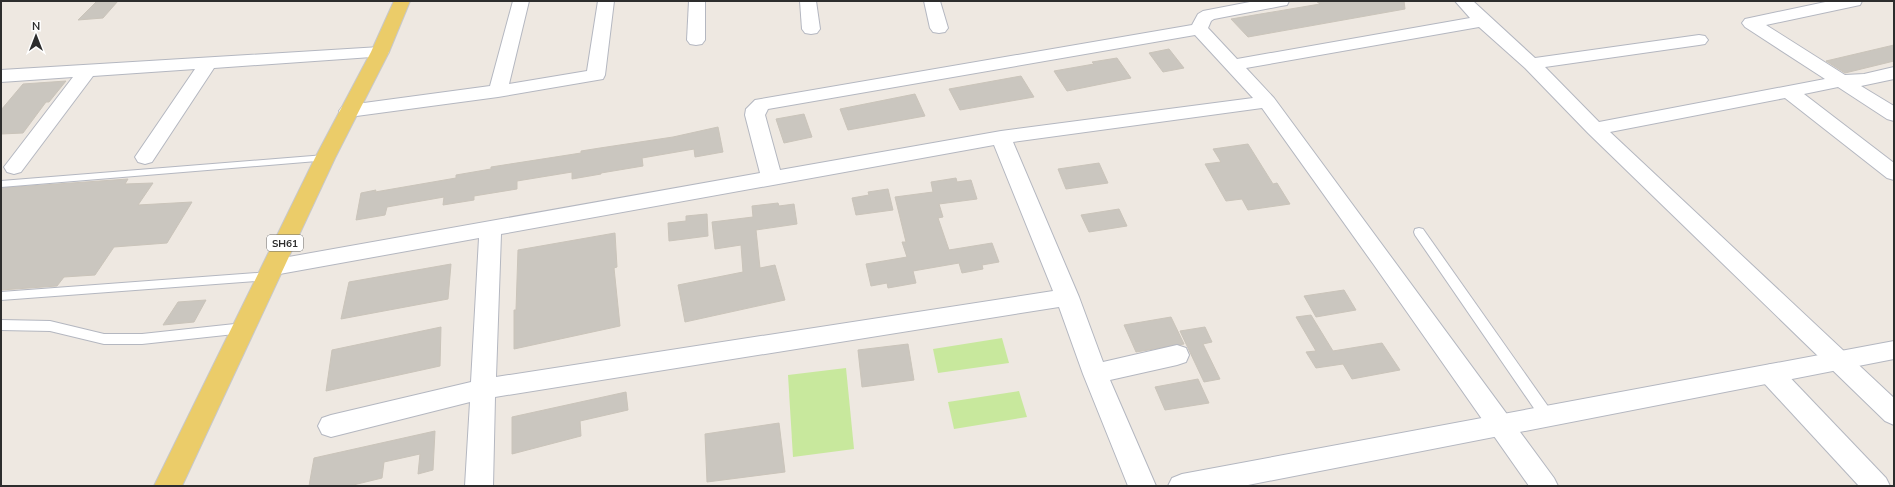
<svg xmlns="http://www.w3.org/2000/svg" width="1895" height="487" font-family="'Nunito Sans',sans-serif">
<style>
.pitch{fill:#c8e89d}
.building{fill:#cac6bf;stroke:#cac4ba}
.lines{fill:none;stroke-linecap:round;stroke-linejoin:round}
.service-casing{stroke:#b4b7c0;stroke-width:2}
.minor-casing{stroke:#b4b7c0;stroke-width:2}
.tertiary-casing{stroke:#b4b7c0;stroke-width:2}
.primary-casing{stroke:#c8c8c8;stroke-width:2}
.service{fill:#fff;fill-rule:evenodd}
.minor{fill:#fff;fill-rule:evenodd}
.tertiary{fill:#fff;fill-rule:evenodd}
.primary{fill:#ebcc69;fill-rule:evenodd}
.labels{text-anchor:middle;stroke-width:3;stroke-linejoin:round;paint-order:stroke}
.shield{fill:#fff;stroke:#6c6c6c;stroke-width:1}
.shield-label{font-size:10px;font-weight:bold;fill:#2d2d2d}
</style>
<rect width="100%" height="100%" fill="#eee8e1"/>
<!-- pitch -->
<g class="pitch">
<polygon points="1002,338 1009,363 938,373 933,349"/>
<polygon points="846,368 854,449 793,457 788,375"/>
<polygon points="1019,391 1027,417 954,429 948,402"/>
</g>
<!-- building -->
<g class="building">
<polygon points="97,1 118,1 103,18 78,20"/>
<polygon points="1316,1 1404,1 1405,9 1248,37 1231,19 1320,4"/>
<polygon points="1894,45 1894,61 1845,73 1826,61"/>
<polygon points="1169,49 1184,68 1163,72 1149,53"/>
<polygon points="1117,58 1131,78 1067,91 1054,71 1094,64 1092,62"/>
<polygon points="1021,76 1034,97 960,110 949,89"/>
<polygon points="66,81 49,102 46,102 23,133 1,134 1,110 23,84"/>
<polygon points="915,94 925,116 848,130 840,109"/>
<polygon points="804,114 812,137 784,143 776,119"/>
<polygon points="718,127 723,152 695,157 694,149 642,158 643,166 601,173 601,174 572,179 572,172 517,181 517,189 474,196 474,200 443,205 444,197 387,207 385,215 356,220 361,193 376,190 375,192 456,178 456,175 491,169 491,167 581,153 581,151 600,148 673,137"/>
<polygon points="1248,144 1273,184 1277,183 1290,204 1248,210 1242,199 1226,201 1205,164 1221,162 1213,149"/>
<polygon points="1099,163 1108,183 1066,189 1058,169"/>
<polygon points="956,178 957,182 971,180 977,199 939,204 943,217 938,218 949,250 992,243 999,262 982,265 983,269 962,273 959,263 913,271 916,283 888,288 887,283 871,286 866,264 907,257 902,242 906,242 895,197 933,192 931,182"/>
<polygon points="128,179 125,184 153,183 138,205 192,202 167,243 114,247 95,275 64,277 57,286 1,290 1,188"/>
<polygon points="888,189 893,210 856,215 852,198 869,195 868,192"/>
<polygon points="778,203 779,206 794,204 797,224 756,230 760,268 775,265 785,300 685,322 678,285 743,272 741,245 715,249 712,222 753,217 752,206"/>
<polygon points="1119,209 1127,226 1089,232 1081,215"/>
<polygon points="707,214 708,236 669,241 668,223 686,221 686,216"/>
<polygon points="615,233 617,267 614,268 620,326 514,349 514,310 516,310 518,250"/>
<polygon points="451,264 448,299 341,319 349,282"/>
<polygon points="1344,290 1356,310 1316,317 1304,296"/>
<polygon points="206,300 194,322 163,325 178,302"/>
<polygon points="1311,315 1333,351 1382,343 1400,370 1352,379 1343,364 1316,368 1306,352 1316,351 1296,317"/>
<polygon points="1171,317 1184,344 1136,352 1124,325"/>
<polygon points="441,327 440,366 326,391 332,350"/>
<polygon points="1205,327 1212,342 1203,344 1220,379 1204,382 1180,331"/>
<polygon points="908,344 914,380 862,387 858,350"/>
<polygon points="1198,379 1209,403 1165,410 1155,387"/>
<polygon points="626,392 628,410 580,421 581,436 512,454 512,417"/>
<polygon points="779,423 785,472 707,482 705,434"/>
<polygon points="435,431 433,470 418,474 420,454 384,462 382,478 349,486 309,486 314,458"/>
</g>
<g class="lines">
<defs>
<g id="service">
<polygon points="325,155 330,158 329,160 1,187 1,181"/>
<polygon points="1419,228 1423,229 1552,412 1553,416 1552,420 1547,421 1542,420 1415,235 1414,232 1415,229"/>
<polygon points="270,272 274,273 276,276 274,279 270,280 1,300 1,292"/>
<polygon points="1,320 50,321 104,334 142,334 244,323 248,325 250,328 248,331 244,333 142,344 104,344 50,331 1,330"/>
</g>
<g id="minor">
<polygon points="513,1 529,1 509,84 587,71 598,1 614,1 605,75 603,79 498,97 349,117 342,115 339,111 342,107 349,105 490,86"/>
<polygon points="689,1 705,1 705,40 702,44 696,45 690,44 687,40"/>
<polygon points="800,1 816,1 820,29 817,33 811,34 805,33 802,29"/>
<polygon points="924,1 940,1 948,28 945,32 939,33 933,32 930,28"/>
<path d="M1255,1H1289L1287,5L1281,6L1214,19L1211,21L1208,28L1237,59L1470,18L1455,1H1473L1535,58L1699,35L1705,36L1708,40L1705,44L1699,45L1545,67L1599,122L1825,79L1745,27L1742,23L1745,19L1830,1H1862L1860,5L1766,25L1845,75L1864,74L1894,67V79L1861,86L1894,106V121L1887,119L1838,87L1804,94L1894,163V180L1887,178L1785,98L1610,132L1894,398V425L1885,421L1588,133L1525,68L1479,27L1246,68L1274,98L1554,478L1558,486H1529L1374,265L1262,108L1013,142L1079,297L1103,362L1177,345L1186,348L1189,355L1186,362L1177,365L1110,380L1156,486H1128L1083,374L1059,307L495,397L493,486H465L470,402L331,437L322,434L318,426L322,418L331,415L471,382L479,238L274,275L266,273L263,267L266,261L760,173L745,115L746,109L755,100L1192,25L1198,14L1203,11ZM1195,35L1253,98L1001,131L780,170L765,115L768,109ZM994,145L1053,291L496,377L501,234Z"/>
<polygon points="380,47 386,48 389,52 386,56 214,68 152,162 145,164 138,162 135,157 195,69 93,76 21,172 14,174 7,172 4,167 73,77 1,82 1,70"/>
<polygon points="1771,364 1780,367 1886,478 1890,486 1859,486 1762,381 1759,374 1762,367"/>
</g>
<polygon id="tertiary" points="1894,341 1894,359 1243,486 1168,486 1172,478 1182,474"/>
<polygon id="primary" points="394,1 410,1 389,52 335,158 182,486 154,486 315,158 371,52"/>
</defs>
<!-- service casing -->
<use href="#service" class="service-casing"/>
<!-- minor casing -->
<use href="#minor" class="minor-casing"/>
<!-- tertiary casing -->
<use href="#tertiary" class="tertiary-casing"/>
<!-- primary casing -->
<use href="#primary" class="primary-casing"/>
<!-- service -->
<use href="#service" class="service"/>
<!-- minor -->
<use href="#minor" class="minor"/>
<!-- tertiary -->
<use href="#tertiary" class="tertiary"/>
<!-- primary -->
<use href="#primary" class="primary"/>
</g>
<g class="labels">
<!-- shield labels -->
<rect class="shield" x="267" y="235" width="36" height="16" rx="3"/>
<g class="shield-label">
<text x="285" y="247">SH61</text>
</g>
</g>
<!-- border -->
<rect width="1895" height="487" fill="none" stroke="#2d2d2d" stroke-width="4"/>
<!-- north arrow -->
<g transform="translate(36 36)" stroke="#ffffff" stroke-width="3" paint-order="stroke">
<path d="M0-3L7 15L0 10L-7 15Z" fill="#2d2d2d"/>
<text y="-6" font-size="11" font-weight="bold" text-anchor="middle" fill="#2d2d2d">N</text>
</g>
</svg>
